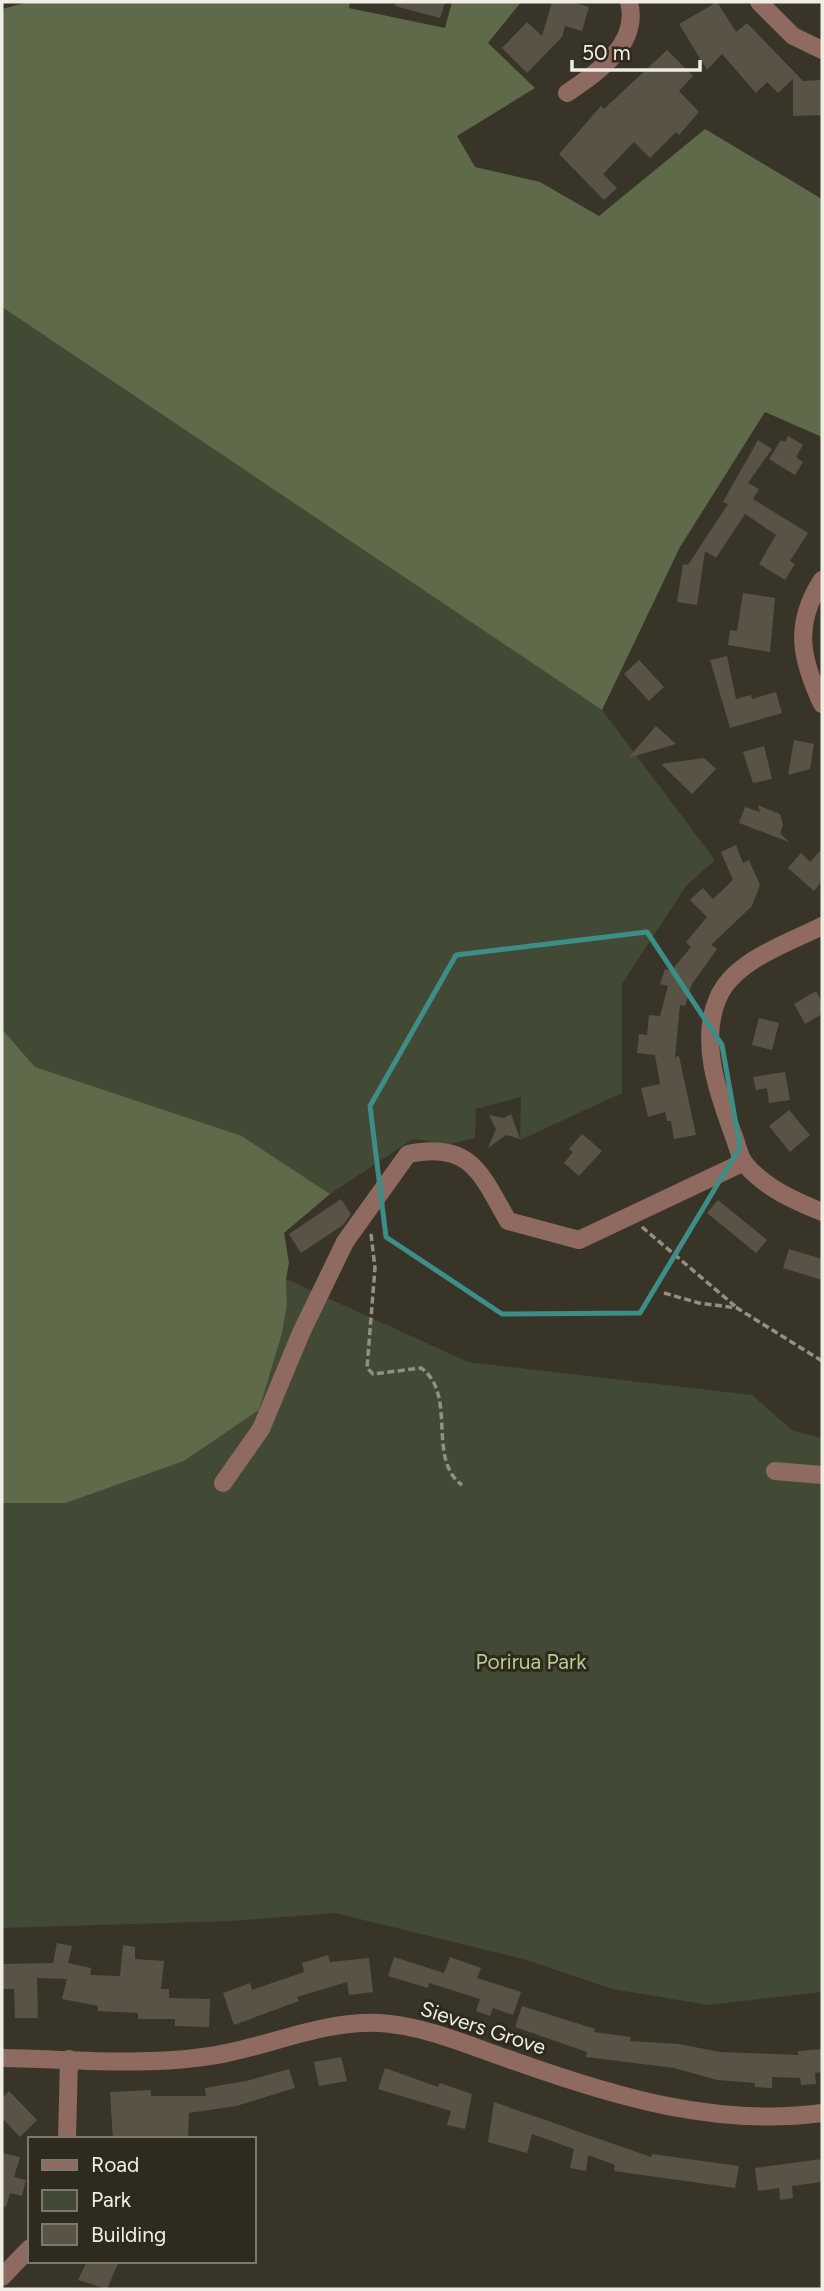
<svg xmlns="http://www.w3.org/2000/svg" width="824" height="2291" font-family="Figtree,sans-serif">
<style>
.green{fill:#424a35}
.forest{fill:#5e6a49}
.building{fill:#595346}
.lines{fill:none;stroke-linecap:round;stroke-linejoin:round}
.path{stroke:#938f85;stroke-width:3.5;stroke-dasharray:7 3.5;stroke-linecap:butt}
.minor{stroke:#8f6a60;stroke-width:18}
.marked{fill:none;stroke:#3c8e86;stroke-width:5;stroke-linejoin:round}
.labels{text-anchor:middle;stroke-width:6;stroke-linejoin:round;paint-order:stroke}
.park-label{font-size:21px;fill:#b6cb91;stroke:#2f2a1e}
.street-label{font-size:21px;fill:#f0ede5;stroke:#2f2a1e}
</style>
<rect width="100%" height="100%" fill="#393428"/>
<!-- green -->
<g class="green">
<polygon points="2,307 602,710 715,860 686,886 622,984 622,1093 520,1140 521,1097 476,1109 475,1138 449,1144 413,1139 330,1194 242,1136 35,1067 2,1029"/>
<polygon points="286,1279 468,1362 752,1395 793,1431 822,1438 822,1992 708,2005 612,1989 527,1960 335,1913 231,1921 2,1928 2,1503 66,1503 184,1461 259,1410 287,1304"/>
</g>
<!-- forest -->
<g class="forest">
<polygon points="28,2 350,2 349,8 445,28 452,2 521,2 488,43 535,88 457,136 475,167 540,182 599,216 705,129 822,199 822,437 765,412 680,547 602,710 2,307 2,9"/>
<polygon points="2,1029 35,1067 242,1136 330,1194 284,1233 289,1263 286,1279 287,1304 282,1333 259,1410 184,1461 66,1503 2,1503"/>
</g>
<!-- building -->
<g class="building">
<polygon points="396,2 445,2 440,18 395,6"/>
<polygon points="552,2 571,2 589,7 582,31 565,26 562,37 527,73 502,48 527,22 542,36"/>
<polygon points="717,2 736,32 747,23 803,81 822,80 822,115 793,116 793,79 778,93 767,82 756,93 722,54 707,70 679,24"/>
<polygon points="667,50 693,76 679,91 699,112 679,135 676,132 650,158 634,142 603,174 617,188 604,200 559,154 601,106 604,109"/>
<polygon points="788,436 803,445 796,457 803,462 795,475 769,459 781,440 785,442"/>
<polygon points="758,440 772,449 748,483 759,489 753,499 808,533 790,561 795,564 785,580 759,564 776,535 745,514 716,558 705,551 697,605 677,602 683,564 688,565 728,504 723,502"/>
<polygon points="743,593 775,598 770,652 728,645 730,630 737,631"/>
<polygon points="727,656 736,699 751,695 752,699 776,692 782,713 730,728 710,660"/>
<polygon points="639,660 664,687 649,701 624,674"/>
<polygon points="656,726 676,744 628,758"/>
<polygon points="794,740 814,744 810,769 788,775"/>
<polygon points="764,746 772,779 753,783 743,752"/>
<polygon points="704,758 716,769 692,794 661,764"/>
<polygon points="758,805 780,814 783,825 780,833 789,842 739,823 745,807 760,812"/>
<polygon points="736,845 743,863 749,860 760,885 752,906 711,945 717,949 692,984 685,1006 680,1005 675,1057 679,1056 696,1135 674,1139 671,1121 667,1121 665,1112 648,1117 641,1088 660,1084 655,1055 637,1053 639,1034 647,1035 649,1015 660,1016 668,986 660,984 665,969 671,971 691,947 686,942 707,917 690,900 703,888 713,899 733,880 721,852"/>
<polygon points="822,849 822,881 814,891 788,868 801,853 810,862"/>
<polygon points="816,991 822,1002 822,1014 805,1024 794,1004"/>
<polygon points="759,1018 779,1023 772,1050 752,1045"/>
<polygon points="785,1072 790,1100 769,1103 767,1088 756,1090 753,1077"/>
<polygon points="789,1110 810,1135 790,1152 769,1126"/>
<polygon points="511,1114 520,1139 506,1135 488,1148 496,1129 489,1115 504,1118"/>
<polygon points="582,1134 602,1151 579,1176 564,1163 573,1152 569,1149"/>
<polygon points="341,1199 351,1214 343,1225 301,1253 289,1234"/>
<polygon points="718,1200 767,1240 756,1253 707,1213"/>
<polygon points="789,1249 822,1259 822,1280 783,1268"/>
<polygon points="57,1943 72,1946 68,1963 91,1968 90,1975 120,1976 123,1945 135,1947 135,1959 164,1961 161,1989 169,1989 169,1998 210,1999 209,2027 175,2026 175,2019 138,2019 138,2013 98,2011 98,2006 62,1999 67,1979 37,1978 38,2018 15,2018 14,1989 2,1989 2,1964 53,1963"/>
<polygon points="328,1955 330,1962 369,1958 373,1992 349,1995 347,1982 297,1997 299,2001 234,2025 223,1993 250,1983 252,1990 304,1972 302,1963"/>
<polygon points="394,1957 444,1973 450,1957 481,1968 477,1978 521,1992 513,2015 493,2008 490,2016 476,2011 480,1999 429,1983 428,1988 388,1976"/>
<polygon points="522,2006 595,2029 594,2032 631,2037 630,2041 679,2044 720,2052 798,2055 798,2051 822,2049 822,2072 815,2073 816,2084 801,2085 800,2078 772,2077 772,2088 755,2087 755,2083 717,2080 674,2068 586,2057 587,2052 515,2027"/>
<polygon points="341,2057 347,2081 319,2086 314,2062"/>
<polygon points="385,2068 438,2087 440,2083 472,2094 465,2129 447,2125 451,2111 378,2089"/>
<polygon points="289,2069 295,2088 236,2106 189,2113 188,2139 113,2139 110,2092 151,2090 151,2096 206,2096 205,2088 246,2081"/>
<polygon points="9,2091 37,2120 20,2137 2,2118 2,2098"/>
<polygon points="494,2102 651,2157 652,2154 739,2166 735,2188 614,2171 615,2165 588,2155 586,2171 570,2168 574,2149 532,2134 527,2153 488,2142"/>
<polygon points="2,2153 20,2157 14,2177 26,2180 22,2196 10,2193 6,2207 2,2206"/>
<polygon points="822,2159 822,2182 792,2186 793,2198 780,2200 779,2188 758,2191 755,2168"/>
<polygon points="87,2261 119,2261 107,2289 78,2280"/>
</g>
<g class="lines">
<!-- path -->
<g class="path">
<polyline points="642,1227 735,1306"/>
<path d="M371,1234L375,1268L367,1368L373,1374L421,1368C458,1394 426,1459 462,1485"/>
<polyline points="664,1293 699,1303 737,1308 822,1361"/>
</g>
<!-- minor -->
<g class="minor">
<polyline points="759,2 793,36 822,50"/>
<path d="M567,93C598,72 640,44 629,2"/>
<path d="M822,580C793,625 801,659 822,704"/>
<path d="M822,926C789,943 734,960 718,998C699,1041 718,1093 733,1134C737,1143 739,1157 745,1164C765,1188 795,1201 822,1212"/>
<polyline points="775,1471 822,1475"/>
<path d="M223,1483L261,1429L301,1333L345,1242L408,1154C471,1141 481,1174 508,1221L579,1240L744,1162"/>
<path d="M2,2058C68,2059 138,2066 203,2057C263,2050 318,2020 380,2023C427,2026 472,2047 517,2062C616,2097 716,2127 822,2113"/>
<polyline points="67,2139 69,2059"/>
<polyline points="2,2277 30,2248"/>
</g>
</g>
<!-- marked area -->
<path class="marked" d="M647,932L722,1045L740,1147L640,1313L502,1314L386,1237L370,1106L456,955Z"/>
<g class="labels">
<!-- park labels -->
<g class="park-label">
<text x="531" y="1669">Porirua Park</text>
</g>
<!-- street labels -->
<g class="street-label">
<text transform="translate(483 2028) rotate(18)" y="7">Sievers Grove</text>
</g>
</g>
<!-- border -->
<rect width="824" height="2291" fill="none" stroke="#f0ede5" stroke-width="7"/>
<!-- legend -->
<rect x="28" y="2137" width="228" height="126" fill="#2f2a1e" stroke="#7c786e" stroke-width="2"/>
<rect x="42" y="2160" width="35" height="10" fill="#8f6a60" stroke="#7c786e" stroke-width="2"/>
<text x="91" y="2172" font-size="21" fill="#f0ede5">Road</text>
<rect x="42" y="2190" width="35" height="21" fill="#424a35" stroke="#7c786e" stroke-width="2"/>
<text x="91" y="2207" font-size="21" fill="#f0ede5">Park</text>
<rect x="42" y="2224" width="35" height="21" fill="#595346" stroke="#7c786e" stroke-width="2"/>
<text x="91" y="2242" font-size="21" fill="#f0ede5">Building</text>
<!-- scale -->
<path d="M572 60v10h128v-10" fill="none" stroke="#f0ede5" stroke-width="3.5"/>
<text x="582" y="60" font-size="21" fill="#f0ede5" stroke="#2f2a1e" stroke-width="5" paint-order="stroke">50 m</text>
</svg>
